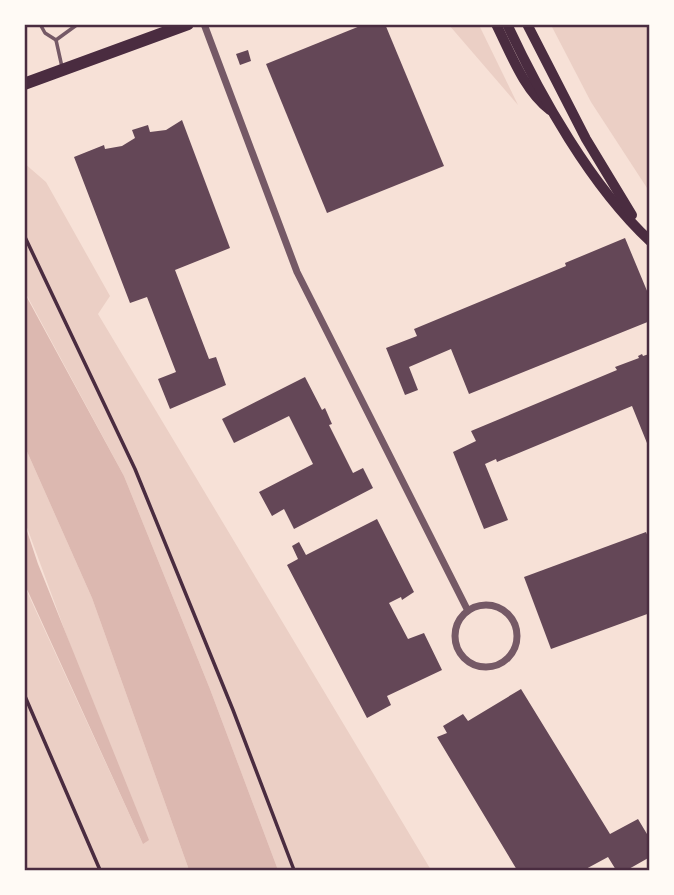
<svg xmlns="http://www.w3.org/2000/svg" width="674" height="895" font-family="Barlow,sans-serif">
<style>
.green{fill:#ebcfc5}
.water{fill:#dcb8b0}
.building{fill:#644757}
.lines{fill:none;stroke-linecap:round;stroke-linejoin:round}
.path{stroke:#4a2c40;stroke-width:3.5}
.service{stroke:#755966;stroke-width:3.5}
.minor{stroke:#755966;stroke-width:7}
.secondary{stroke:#4a2c40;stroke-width:10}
.primary{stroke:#4a2c40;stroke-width:12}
.neatline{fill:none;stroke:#4a2c40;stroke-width:2.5}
</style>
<rect width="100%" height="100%" fill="#f7e1d7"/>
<!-- green -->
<g class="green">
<polygon points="449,25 479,25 518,105"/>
<polygon points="551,25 649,25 649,191 591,102"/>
<polygon points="24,163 46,182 110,296 98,314 431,870 278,870 210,689 124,476 25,292"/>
<polygon points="25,447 92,598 189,870 25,870 24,585 143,844 25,522"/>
</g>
<!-- water -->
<g class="water">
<polygon points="24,292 124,476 210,689 278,870 189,870 92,598 25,447"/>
<polygon points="24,522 38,564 149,840 143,844 25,585"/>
</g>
<!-- building -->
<g class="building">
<polygon points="365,24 385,24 444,166 327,213 266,64"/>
<polygon points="248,50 251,61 240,65 236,54"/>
<polygon points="182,120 230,248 175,270 209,359 216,357 226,385 170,409 158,379 176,372 147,297 130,303 74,157 104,145 105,149 122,146 135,138 132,130 148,125 150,132 166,130"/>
<polygon points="625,238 650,298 650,321 469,394 451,349 409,367 418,390 405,395 386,348 417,336 414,329 566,266 565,263"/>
<polygon points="642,354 643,356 649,354 649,448 632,406 497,462 496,459 485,464 508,520 484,529 453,452 476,441 471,431 617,370 615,367 639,358 638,356"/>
<polygon points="305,377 322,410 325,408 332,424 329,425 353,473 363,468 373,488 294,529 284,509 272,516 259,492 313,464 289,416 234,443 222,419"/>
<polygon points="377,519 414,592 402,600 401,597 389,603 408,639 424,633 442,670 387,696 391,705 367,718 287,565 298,559 292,546 299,542 306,555"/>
<polygon points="646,532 650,541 650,613 551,649 524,577"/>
<polygon points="521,689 610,834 638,819 650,839 650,857 627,870 616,870 608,857 584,870 517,870 437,737 447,733 443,726 463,714 468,721"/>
</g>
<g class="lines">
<!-- path -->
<g class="path">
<polyline points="24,235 135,469 233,710 294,870"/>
<polyline points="24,694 100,870"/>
</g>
<!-- service -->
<g class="service">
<polyline points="40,24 45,33 56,40"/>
<polyline points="62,67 56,40 78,24"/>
</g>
<!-- minor -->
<g class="minor">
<polyline points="204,24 297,272 468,611"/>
<circle cx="486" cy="636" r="31"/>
</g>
<!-- secondary -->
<g class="secondary">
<path d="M496,24C511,54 524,90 550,110"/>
<path d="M507,24C541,97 591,186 650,241"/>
<polyline points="527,24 586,139 632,215"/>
</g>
<!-- primary -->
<polyline class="primary" points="24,84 188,24"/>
</g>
<!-- border -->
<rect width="674" height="895" fill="none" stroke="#fffaf5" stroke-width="52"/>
<rect x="26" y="26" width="622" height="843" class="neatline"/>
</svg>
